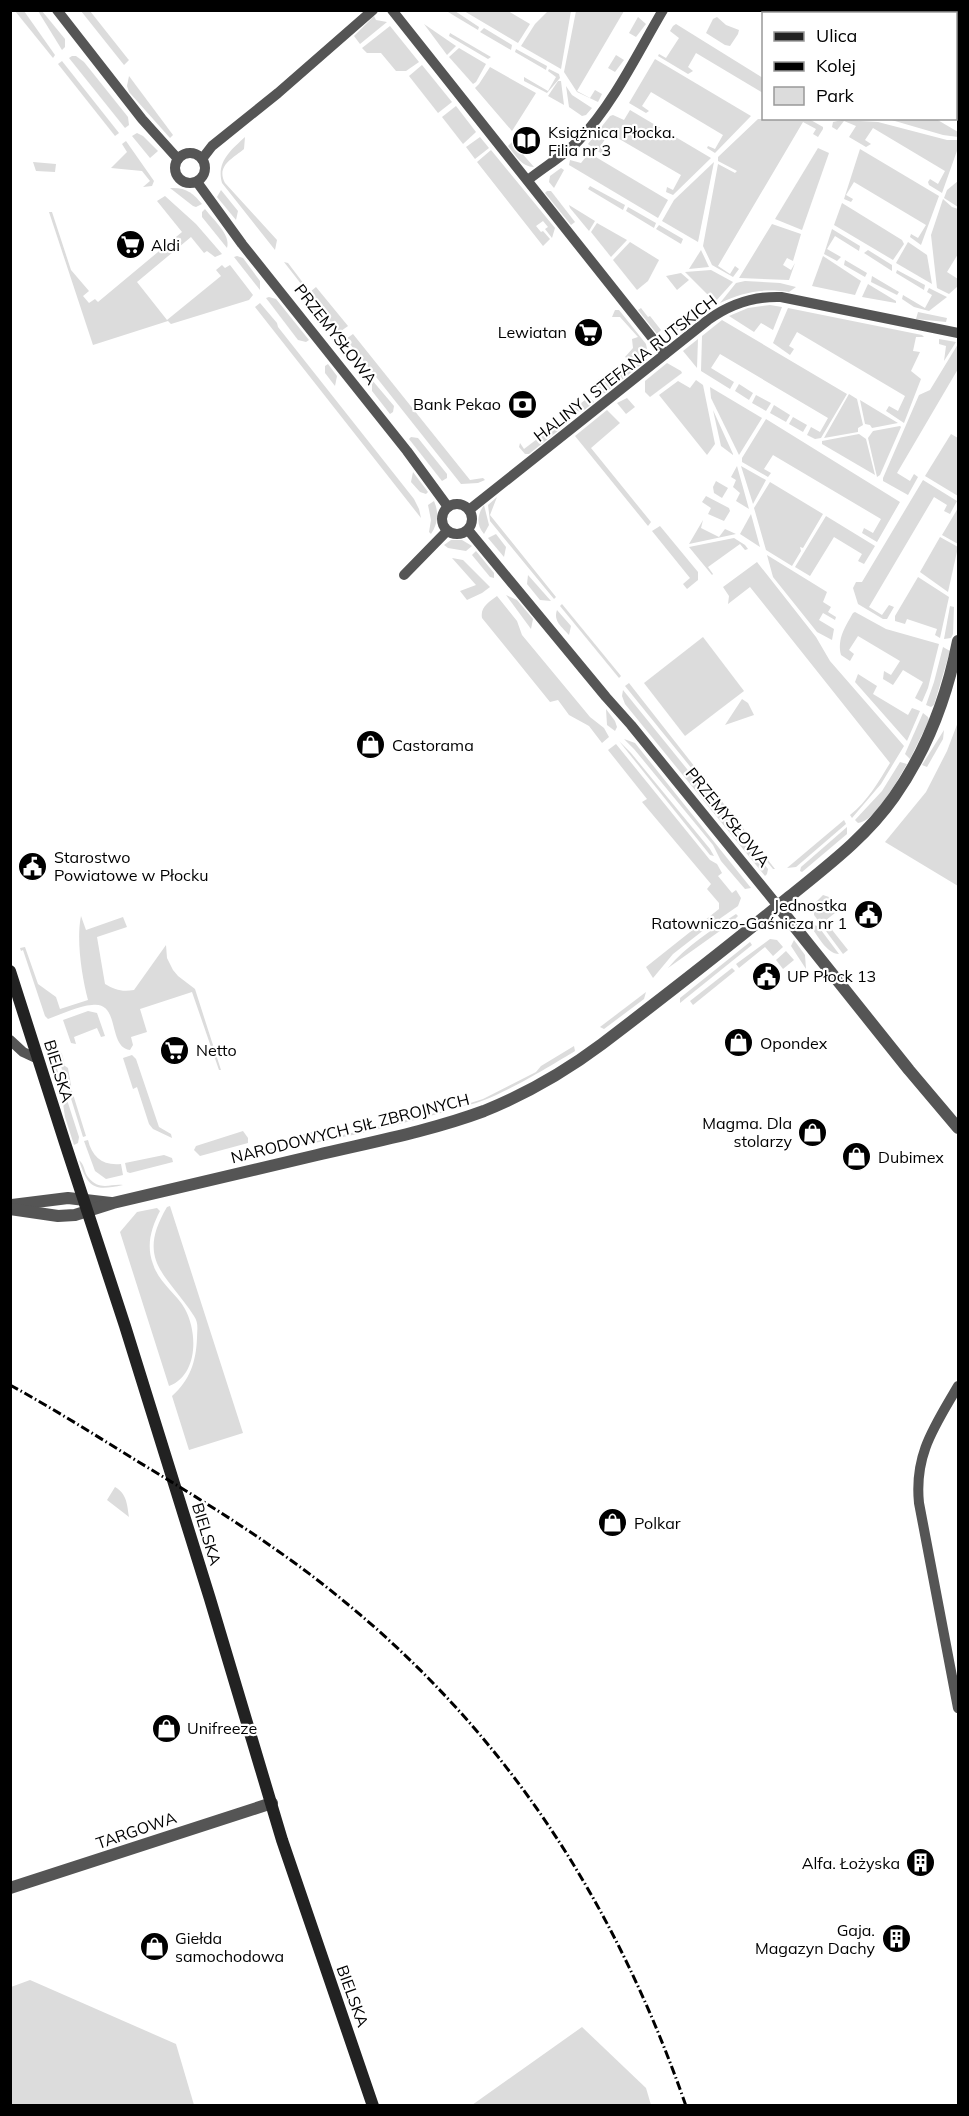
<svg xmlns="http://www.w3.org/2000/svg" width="969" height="2116" font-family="Mulish,sans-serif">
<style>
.green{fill:#dcdcdc}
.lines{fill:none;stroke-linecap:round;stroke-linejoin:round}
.minor{stroke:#555;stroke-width:10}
.tertiary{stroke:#555;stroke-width:12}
.secondary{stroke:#222;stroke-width:12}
.rail{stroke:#000;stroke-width:3;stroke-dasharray:9 3 1.5 3;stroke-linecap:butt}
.labels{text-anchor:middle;stroke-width:4.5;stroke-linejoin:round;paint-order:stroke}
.poi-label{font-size:16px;fill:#000;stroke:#fff;text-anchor:start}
.street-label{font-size:16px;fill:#000;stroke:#fff}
</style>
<rect width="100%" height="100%" fill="#fff"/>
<!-- green -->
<g class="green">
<polygon points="15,11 24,11 55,55 53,58"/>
<polygon points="38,11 42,11 65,39 65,47 62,50"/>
<polygon points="81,11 90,11 128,59 129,60 124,65"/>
<polygon points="449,11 455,11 479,27 478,30 448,12"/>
<polygon points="464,11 508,11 530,24 518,43"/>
<polygon points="548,11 571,11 561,69 521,46 535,24"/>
<polygon points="576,11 624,11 577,91 590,98 595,90 602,94 598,102 577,92 564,72"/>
<polygon points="932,11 958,11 958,47 956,52 956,14 933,13"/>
<polygon points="374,16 376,20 387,22 360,44 354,36"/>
<polygon points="638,17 646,24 636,37 629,33"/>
<polygon points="717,17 726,25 739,30 738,34 730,46 725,45 706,33 713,19"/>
<polygon points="424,24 456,46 447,55"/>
<polygon points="676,24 763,78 763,93 696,53 688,67 693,71 688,74 658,56 659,54 666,58 679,38 670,31 673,26"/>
<polygon points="390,26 419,62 406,71 396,71 381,53 367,53 362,48"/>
<polygon points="484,28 512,45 511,50 480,32"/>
<polygon points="450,33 491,57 488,59 449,36"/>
<polygon points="459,48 486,64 476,82 473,84 449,57"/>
<polygon points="516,49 547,66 546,70 515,52"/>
<polygon points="616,55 624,60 615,72 608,68"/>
<polygon points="72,56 76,56 84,62 128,117 129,125 125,128 69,58"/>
<polygon points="655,59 751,116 715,153 707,148 708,146 715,149 723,135 651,92 642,106 649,111 646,113 629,103"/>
<polygon points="62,61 119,133 115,136 58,64"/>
<polygon points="422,65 452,102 438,113 409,76"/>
<polygon points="490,67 536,93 512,131 475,88 479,84"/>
<polygon points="549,69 559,74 560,78 547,93 524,81 524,77 548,91 556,77 548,71"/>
<polygon points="129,76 173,135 170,138 129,92 127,86"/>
<polygon points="558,81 561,81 564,105 548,96"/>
<polygon points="566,86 572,95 592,108 586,115 582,116 569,107"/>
<polygon points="456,106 476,132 463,144 442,117"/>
<polygon points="630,110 711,158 673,195 666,192 667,187 673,190 681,175 609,133 600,147 607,151 602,154 588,144 610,116 613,115 624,120"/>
<polygon points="758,119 809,119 823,127 823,129 818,137 813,134 816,129 803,122 718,266 730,274 735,266 739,269 733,277 712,265 703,246 718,164 735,173 737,171 718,161 718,157"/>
<polygon points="888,119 936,119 958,132 958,137 943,135"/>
<polygon points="842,120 878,122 947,140 958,140 958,148 942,193 929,185 928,182 930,179 938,184 945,171 873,128 865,140 871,144 866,147 849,137 856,126 844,121 837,130 832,127 833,122"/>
<polygon points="137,133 143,136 158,151 150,158 132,136"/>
<path d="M245,137L244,149C232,159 216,166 225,183L277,240L275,250L222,183C216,162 231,150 245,137Z"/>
<polygon points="480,137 489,148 475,159 466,147"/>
<polygon points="126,141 154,181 152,186 143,187 150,181 142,171 111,168 127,152 122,144"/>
<path d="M512,142L534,167C522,167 515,155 508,146Z"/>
<polygon points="818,148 829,153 802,230 775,219"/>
<polygon points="860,149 939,196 921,245 910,237 911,234 918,238 926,225 854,182 846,195 853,199 851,202 844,199"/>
<polygon points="491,150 555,228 552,238 545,229 548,227 543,221 536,226 541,232 543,231 550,239 543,246 477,162"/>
<polygon points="589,153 668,200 658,218 569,165 570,160 581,163"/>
<polygon points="33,162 56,164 55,172 36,171"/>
<polygon points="714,162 698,242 662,221 674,200"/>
<polygon points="561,168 564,170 554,188 549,182 550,176"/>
<polygon points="958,181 958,207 944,198 947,190"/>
<polygon points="590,186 625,205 623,210 588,189"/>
<path d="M170,188C186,187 193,193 202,204L196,207L193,206Z"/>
<polygon points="221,190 238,211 236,220 217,197"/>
<polygon points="547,191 551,191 575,222 571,225 545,193"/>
<polygon points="165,196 196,224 222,254 215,257 207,251 204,253 191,237 137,282 167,320 221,276 216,270 222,265 225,268 230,265 253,295 249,300 171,324 168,321 93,345 49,212 52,212 71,270 89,291 83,296 89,303 95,299 98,302 182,232 157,201"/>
<polygon points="943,199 952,207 958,209 958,254 947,272 958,279 958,286 949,294 937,288 931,235"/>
<polygon points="842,203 902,240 904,244 893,260 834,225"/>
<polygon points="569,205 595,221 589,231 570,208"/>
<polygon points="628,207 656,223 654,228 626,211"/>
<path d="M205,209C213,220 231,234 227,248L202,217V212Z"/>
<polygon points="597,223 627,240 611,257 591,232"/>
<polygon points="772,224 801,234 793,261 787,258 783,265 791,270 795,263 789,280 739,278"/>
<polygon points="659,225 683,239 681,244 656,229"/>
<polygon points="832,229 860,246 859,251 835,236 827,249 841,257 837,261 824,254"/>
<polygon points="630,242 659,260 648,281 637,290 613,260"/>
<polygon points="908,242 927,255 932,284 896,263"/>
<polygon points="701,250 709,267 689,269"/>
<polygon points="868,250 892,265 892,271 864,253"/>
<polygon points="237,256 243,258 260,281 260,290 234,257"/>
<polygon points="823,256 861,281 855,295 812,286"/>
<polygon points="845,260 867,273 865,277 844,265"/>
<polygon points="284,262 288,263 310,292 316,287 348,326 341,331 337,330"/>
<polygon points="711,270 733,282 715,302 685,272"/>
<polygon points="897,270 925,285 924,290 896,273"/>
<polygon points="681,273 689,280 677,290 666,276"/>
<polygon points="872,276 899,292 897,295 871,282"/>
<path d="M745,281L780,283L796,287L789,292C763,288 743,292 720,303L736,283Z"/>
<polygon points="868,284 896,301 896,303 862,297"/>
<polygon points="929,288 947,297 929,311 914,307 902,299 903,295 925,308 932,295 927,292"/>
<polygon points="269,297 276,299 309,340 306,342 298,340 266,298"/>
<polygon points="310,302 333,330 320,325 308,311"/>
<polygon points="260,303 277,323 278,327 414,499 419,509 421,518 255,307"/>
<polygon points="770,305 782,307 773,330 761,323 754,332 729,316 748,308"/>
<polygon points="641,308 648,317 650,316 661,330 657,334 638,310"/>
<polygon points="788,308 922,335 924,337 916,337 913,351 920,352 911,371 921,379 904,423 886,411 889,406 898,411 905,396 797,332 789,346 794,349 790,355 773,343"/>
<polygon points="615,310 619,310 646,344 648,354 645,358 647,360 605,393 600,394 593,386 599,379 607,383 632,361 625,357 633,348 632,339 638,337 620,317 612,317"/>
<polygon points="918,312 947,318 946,322 916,319"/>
<polygon points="688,313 693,320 677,331 673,326"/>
<polygon points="722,320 847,394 821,438 815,439 807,435 811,427 820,432 828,418 720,354 711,368 734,382 730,389 701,371 702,336"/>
<polygon points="353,334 470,480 483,478 485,480 478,483 461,484 346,339"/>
<polygon points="698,339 697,368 683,351"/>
<polygon points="939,339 956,342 944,361 946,346 939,344"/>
<polygon points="958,344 958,369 897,473 910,481 914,474 918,477 908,495 883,481 883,478 919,395 930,390"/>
<polygon points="667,363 681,371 682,373 650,397 645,392 645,381"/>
<polygon points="328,364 337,376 335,386 325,373 325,366"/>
<polygon points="372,380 394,406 393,412 390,414 372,391"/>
<polygon points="696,380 703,385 715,444 707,455 659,395 678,381 690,388"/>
<polygon points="739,384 753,393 749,400 735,391"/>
<polygon points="710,387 762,418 739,455 711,398"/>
<polygon points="849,394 857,399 863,425 858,428 858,432 824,438"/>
<polygon points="756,395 771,403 766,411 752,403"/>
<polygon points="589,397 594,402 582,412 572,410"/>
<polygon points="627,398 635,407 626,414 617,403"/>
<polygon points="860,400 898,423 872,428 870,425 865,424"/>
<polygon points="774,405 790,415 786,422 770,413"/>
<polygon points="607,410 620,423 591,448 651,522 648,526 575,436"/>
<polygon points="713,410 733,454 733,455 721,446"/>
<polygon points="793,417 807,425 803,432 789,424"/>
<polygon points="766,419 900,502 877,542 862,533 864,528 873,533 881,519 773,455 764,469 771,473 768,477 742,462 742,458"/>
<polygon points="561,422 565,423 564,426 529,454 525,454 519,447 520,443 524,449 545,433 545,425"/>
<polygon points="900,426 901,427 880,475 877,477 868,438 873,431"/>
<polygon points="859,434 866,439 875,475 822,444 822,441"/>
<polygon points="951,434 958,438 958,496 925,476"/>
<polygon points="411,437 418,438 447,474 447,478 442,481 409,439"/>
<polygon points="737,466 749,509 736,501 740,493 733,487 736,480 731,477"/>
<polygon points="741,466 766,480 753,504"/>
<polygon points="413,472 428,492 426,494 420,492 411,482"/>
<polygon points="923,480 957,501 950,514 944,511 947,505 934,497 869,607 882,615 889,605 894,607 887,619 883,619 858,604 853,588 856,582 862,582"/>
<polygon points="716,481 728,488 722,498 714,493 713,487"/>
<polygon points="770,482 823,514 803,548 800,547 801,551 792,566 766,550 754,508"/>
<polygon points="706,496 729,508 730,511 724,521 708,514 711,508 702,502"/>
<polygon points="497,497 490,515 556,597 554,599 490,521 488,505"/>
<path d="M434,501C439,512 438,524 431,534L429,532L431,520L428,505Z"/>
<path d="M484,505L489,525L484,534C476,525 477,515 484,505Z"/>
<polygon points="958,508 958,544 942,535"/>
<polygon points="751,514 760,547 740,534"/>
<polygon points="826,516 875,546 864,564 858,561 862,554 834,537 810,576 795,567"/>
<polygon points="703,520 701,528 719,537 725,529 736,534 689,544"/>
<polygon points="660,526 698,572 698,580 687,589 683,584 690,578 652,531"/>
<polygon points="496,534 506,547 504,557 488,538"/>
<polygon points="940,537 958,547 948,592 920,572"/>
<polygon points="734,538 745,545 748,549 745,550 740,544 708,567 713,574 712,575 689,547"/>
<polygon points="451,540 462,540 472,546 466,551 448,548 444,545"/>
<polygon points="476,551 494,573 494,578 490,577 472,555"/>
<polygon points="767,555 827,592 823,602 831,607 828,612 836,617 835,620 823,613 819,620 834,629 832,640 817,632 773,577"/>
<polygon points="452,558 463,560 490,587 482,593 467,600 460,591 476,585"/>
<path d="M757,562L816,637L830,661L904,746L881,784L852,818L850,815C867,802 879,781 890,763L750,587L728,604L729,596L723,587Z"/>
<polygon points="528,575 551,601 540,600 527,584"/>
<polygon points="918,577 949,597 940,638 935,635 937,629 907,619 905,624 895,621 895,616"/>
<polygon points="506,595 517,600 533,619 531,629"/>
<path d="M497,596L517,621L522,635L590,717L604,728L609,737L602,743L589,726L569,715L558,700L550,702L482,618C480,607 489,602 497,596Z"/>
<polygon points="562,604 621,676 619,678 560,606"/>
<polygon points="950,606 954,607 953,634 951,638 944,639"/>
<path d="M557,610L571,626L569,635C562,627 553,621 557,610Z"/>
<path d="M855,612L886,629L939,644L928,688L922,702L915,698L923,682L903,670L893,685L883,679L884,671L891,675L900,661L858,636L849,650L854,654L850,661L841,655C837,639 845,627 853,613Z"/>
<polygon points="703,637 744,691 685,736 644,683"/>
<polygon points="943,647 950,651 934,705 931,707 926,705 934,682"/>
<polygon points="858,674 877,686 873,694 908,715 912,708 920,711 907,741 855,682"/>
<polygon points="629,683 775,869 773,869 625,686"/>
<polygon points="623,690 768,869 767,874 765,876 625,704 622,696"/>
<polygon points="742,699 748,703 754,715 725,725"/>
<polygon points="606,709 615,721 617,727 615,731 607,725"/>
<polygon points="923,713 928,717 929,720 910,759 905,754"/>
<polygon points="958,722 958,886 885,842 926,792 947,751"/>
<polygon points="944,730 943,739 927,767 922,765"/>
<polygon points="624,739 635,743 751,888 745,889 721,861 713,845 634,749"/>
<polygon points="619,741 631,753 710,849 714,856 710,855"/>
<polygon points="616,744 710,860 717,864 722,873 718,876 732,893 736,890 741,898 738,906 705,929 673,954 653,978 646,967 719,909 719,903 707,889 711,884 642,802 647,799 608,750"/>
<path d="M900,762L907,764C898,779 875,822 858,823L855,820L882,791Z"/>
<polygon points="844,820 846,824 796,867 787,868"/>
<polygon points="847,827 847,834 802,872 800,871 801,867"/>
<polygon points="823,895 832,898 832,904 838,906 843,902 846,904 825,921 848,950 843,954 814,915 814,904"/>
<path d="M736,914L738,916L731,923L668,968C686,946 712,930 736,914Z"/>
<path d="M81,916L86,930L123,917L127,927L97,937L105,984C115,990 122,992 134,990L166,945L167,958L173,970L178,976L195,989L221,1070H219L192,992L140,1009L147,1032L131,1037L133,1045L130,1050C107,1047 121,1001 92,1005C78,1006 62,1014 48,1019L45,1016L23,950L21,951L20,948L25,947L38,984L56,997L60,1009L88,1000C82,977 76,940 81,916Z"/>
<path d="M813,925L818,926L839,954C827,954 818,936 811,927Z"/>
<polygon points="770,939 777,940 783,947 773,956 765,947 739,968 736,964"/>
<polygon points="794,940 805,955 806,969 791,946"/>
<polygon points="750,942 752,945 680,1003 680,998"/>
<polygon points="786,951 794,960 783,969 776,960"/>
<polygon points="732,968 735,971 693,1005 690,1001"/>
<polygon points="646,992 644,999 604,1029 600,1027"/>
<polygon points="88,1011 97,1013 105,1036 101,1037 97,1028 74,1037 76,1044 71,1043 63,1020"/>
<polygon points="49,1044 79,1137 78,1143 74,1145 65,1117 61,1090 46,1045"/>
<polygon points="54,1044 62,1054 65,1066 68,1068 72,1091 86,1136 83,1137"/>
<path d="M574,1046L575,1051C552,1065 486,1106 461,1106L483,1099L536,1072L541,1066Z"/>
<polygon points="132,1055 136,1059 159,1127 171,1134 172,1138 153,1129 149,1124 137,1087 133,1089 123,1058"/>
<path d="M444,1111L441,1113C384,1129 326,1141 269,1152L263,1150L317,1141Z"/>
<polygon points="243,1131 248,1138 248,1143 200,1156 194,1150 196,1146"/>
<polygon points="312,1132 329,1134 260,1146"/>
<path d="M88,1140C92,1157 103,1166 121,1164L123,1175L106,1179L95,1171L84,1141Z"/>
<polygon points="164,1155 172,1158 173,1162 130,1173 127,1172 125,1163"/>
<path d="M79,1160C85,1165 84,1172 88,1177C100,1192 111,1183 123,1185C95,1191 88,1189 79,1160Z"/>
<path d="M170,1206L243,1433L189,1450L172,1396C190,1380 196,1362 197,1338C197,1331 199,1323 194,1316C167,1274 135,1261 167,1207Z"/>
<path d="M157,1208L160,1211C151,1228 146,1246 153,1264C159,1283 176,1293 185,1309C198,1333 198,1375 169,1386L120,1232L137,1212Z"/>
<path d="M115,1487C127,1494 127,1504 129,1517L107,1500Z"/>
<polygon points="30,1980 176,2044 194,2105 11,2105 11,1987"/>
<polygon points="582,2027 646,2088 651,2105 472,2105"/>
</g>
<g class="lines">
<!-- minor -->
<g class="minor">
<polyline points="57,10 142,119 178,159"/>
<polyline points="392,10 665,354"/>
<polyline points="956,94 958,96"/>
<circle cx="190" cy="168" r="15"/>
<polyline points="202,159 212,146 278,93 373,10"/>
<path d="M528,180C544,167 565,155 579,140C614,103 637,54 663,10"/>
<polyline points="197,182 242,244 407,451 448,507"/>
<circle cx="457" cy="519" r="15"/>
<path d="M469,510L708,320C730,304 753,296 781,297L958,333"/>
<polyline points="468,530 606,697 631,725 778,906"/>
<polyline points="404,575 447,531"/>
<polyline points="10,1040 23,1052 38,1059"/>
<path d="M958,1386C935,1426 914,1454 919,1503L958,1708"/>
</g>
<!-- tertiary -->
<g class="tertiary">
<polyline points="778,906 909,1070 958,1128"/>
<polyline points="12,1205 68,1198 111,1203"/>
<path d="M10,1209L58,1216L75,1215L113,1203C181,1187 249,1171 317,1155C372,1142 430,1131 484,1111C526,1094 566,1071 602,1044C665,996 728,947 789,897C827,866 866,837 894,797C927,750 947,697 958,641"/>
<polyline points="10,1888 272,1803"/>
</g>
<!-- secondary -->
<polyline class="secondary" points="10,971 65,1143 125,1326 210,1599 282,1840 373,2106"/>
<!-- rail -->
<path class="rail" d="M10,1385C54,1409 95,1435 137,1461C200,1499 262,1537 320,1582C499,1721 612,1894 686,2106"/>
</g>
<!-- icons -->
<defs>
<symbol id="library-disc" viewBox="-11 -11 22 22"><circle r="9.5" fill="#000" stroke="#fff"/><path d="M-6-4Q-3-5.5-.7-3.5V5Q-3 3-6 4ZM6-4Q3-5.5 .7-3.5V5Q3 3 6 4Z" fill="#fff"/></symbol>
<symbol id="supermarket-disc" viewBox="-11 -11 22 22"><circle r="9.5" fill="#000" stroke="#fff"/><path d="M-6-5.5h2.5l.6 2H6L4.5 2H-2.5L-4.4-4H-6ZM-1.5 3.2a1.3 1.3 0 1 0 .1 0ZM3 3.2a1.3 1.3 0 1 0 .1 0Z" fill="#fff"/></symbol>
<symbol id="bank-disc" viewBox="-11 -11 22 22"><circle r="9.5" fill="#000" stroke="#fff"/><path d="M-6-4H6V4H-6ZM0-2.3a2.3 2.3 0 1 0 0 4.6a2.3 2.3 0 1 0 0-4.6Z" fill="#fff"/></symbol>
<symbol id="shop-disc" viewBox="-11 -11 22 22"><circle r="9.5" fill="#000" stroke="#fff"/><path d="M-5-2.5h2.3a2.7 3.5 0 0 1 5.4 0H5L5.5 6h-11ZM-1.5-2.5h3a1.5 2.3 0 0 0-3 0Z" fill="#fff"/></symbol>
<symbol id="civic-disc" viewBox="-11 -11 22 22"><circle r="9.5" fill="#000" stroke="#fff"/><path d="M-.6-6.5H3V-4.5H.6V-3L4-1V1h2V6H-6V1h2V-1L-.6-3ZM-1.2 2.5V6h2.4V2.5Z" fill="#fff"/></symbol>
<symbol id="building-disc" viewBox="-11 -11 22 22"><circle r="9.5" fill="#000" stroke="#fff"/><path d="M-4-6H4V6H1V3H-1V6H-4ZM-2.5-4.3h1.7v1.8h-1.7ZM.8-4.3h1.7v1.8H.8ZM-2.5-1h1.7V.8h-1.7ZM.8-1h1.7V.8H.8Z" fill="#fff"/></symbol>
</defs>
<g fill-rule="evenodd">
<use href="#library-disc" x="510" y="124" width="33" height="33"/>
<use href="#supermarket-disc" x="114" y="228" width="33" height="33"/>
<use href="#supermarket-disc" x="572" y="316" width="33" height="33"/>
<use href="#bank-disc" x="506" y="388" width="33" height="33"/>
<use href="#shop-disc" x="354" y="728" width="33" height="33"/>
<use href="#civic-disc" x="16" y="850" width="33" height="33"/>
<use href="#civic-disc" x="852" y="898" width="33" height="33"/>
<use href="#civic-disc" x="750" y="960" width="33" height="33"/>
<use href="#shop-disc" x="722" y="1026" width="33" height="33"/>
<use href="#supermarket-disc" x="158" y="1034" width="33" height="33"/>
<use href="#shop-disc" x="796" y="1116" width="33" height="33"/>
<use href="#shop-disc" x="840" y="1140" width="33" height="33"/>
<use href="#shop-disc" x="596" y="1506" width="33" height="33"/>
<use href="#shop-disc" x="150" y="1712" width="33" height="33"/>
<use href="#building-disc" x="904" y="1846" width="33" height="33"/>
<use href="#building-disc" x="880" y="1922" width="33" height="33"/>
<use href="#shop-disc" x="138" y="1930" width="33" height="33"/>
</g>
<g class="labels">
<!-- poi labels -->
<g class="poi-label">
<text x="548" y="138">Książnica Płocka.<tspan x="548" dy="18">Filia nr 3</tspan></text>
<text x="151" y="251">Aldi</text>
<text x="567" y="338" text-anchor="end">Lewiatan</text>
<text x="501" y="410" text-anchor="end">Bank Pekao</text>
<text x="392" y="751">Castorama</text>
<text x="54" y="863">Starostwo<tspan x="54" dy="18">Powiatowe w Płocku</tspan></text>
<text x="847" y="911" text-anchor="end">Jednostka<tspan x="847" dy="18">Ratowniczo-Gaśnicza nr 1</tspan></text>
<text x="787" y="982">UP Płock 13</text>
<text x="760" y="1049">Opondex</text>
<text x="196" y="1056">Netto</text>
<text x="792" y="1129" text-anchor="end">Magma. Dla<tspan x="792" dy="18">stolarzy</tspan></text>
<text x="878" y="1163">Dubimex</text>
<text x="634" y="1529">Polkar</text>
<text x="187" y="1734">Unifreeze</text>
<text x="900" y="1869" text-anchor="end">Alfa. Łożyska</text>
<text x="875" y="1936" text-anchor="end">Gaja.<tspan x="875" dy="18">Magazyn Dachy</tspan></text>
<text x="175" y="1944">Giełda<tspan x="175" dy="18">samochodowa</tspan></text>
</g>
<!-- street labels -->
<g class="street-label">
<text transform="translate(336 334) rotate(52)" y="6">PRZEMYSŁOWA</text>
<text transform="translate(625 368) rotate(-38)" y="6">HALINY I STEFANA RUTSKICH</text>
<text transform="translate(728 817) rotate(51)" y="6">PRZEMYSŁOWA</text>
<text transform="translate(59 1071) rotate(73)" y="6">BIELSKA</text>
<text transform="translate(350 1128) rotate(-14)" y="6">NARODOWYCH SIŁ ZBROJNYCH</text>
<text transform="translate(207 1534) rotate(73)" y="6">BIELSKA</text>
<text transform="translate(136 1830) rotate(-19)" y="6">TARGOWA</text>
<text transform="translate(353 1996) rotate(70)" y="6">BIELSKA</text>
</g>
</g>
<!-- border -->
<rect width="969" height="2116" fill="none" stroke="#000000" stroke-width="24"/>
<!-- legend -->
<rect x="762" y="12" width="195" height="108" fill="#ffffff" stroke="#999999" stroke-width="1.5"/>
<rect x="774" y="32" width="30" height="9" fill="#222222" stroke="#999999" stroke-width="1.5"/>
<text x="816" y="42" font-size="18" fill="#000000">Ulica</text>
<rect x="774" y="62" width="30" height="9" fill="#000000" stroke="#999999" stroke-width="1.5"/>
<text x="816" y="72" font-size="18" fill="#000000">Kolej</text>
<rect x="774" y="87" width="30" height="18" fill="#dcdcdc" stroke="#999999" stroke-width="1.5"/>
<text x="816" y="102" font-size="18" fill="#000000">Park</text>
</svg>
